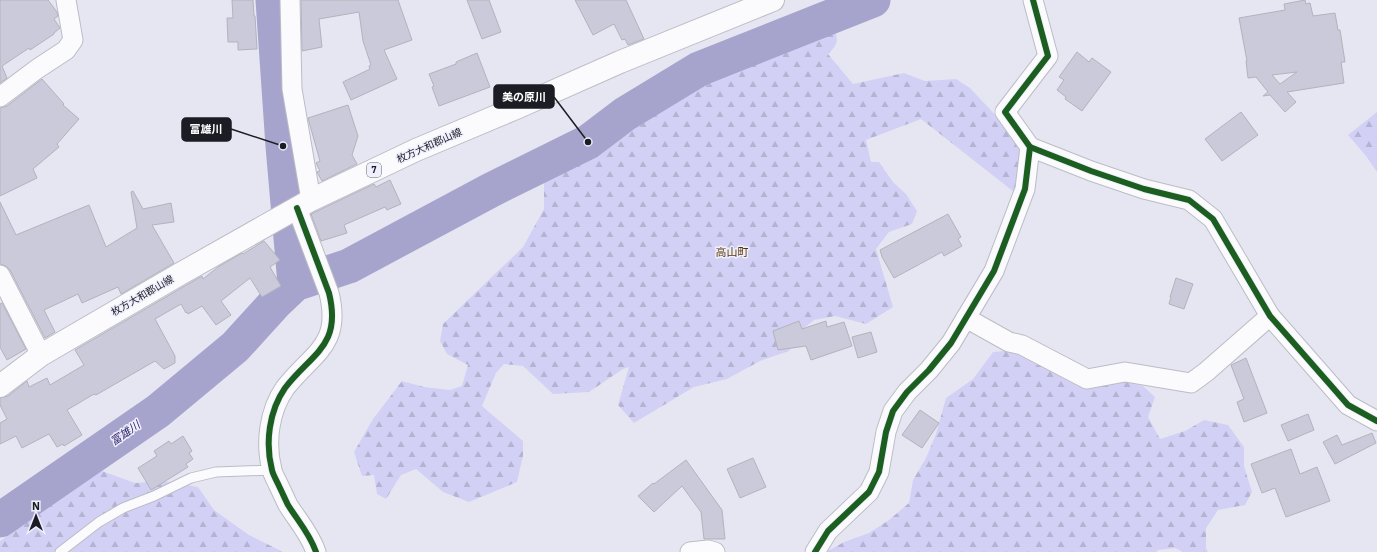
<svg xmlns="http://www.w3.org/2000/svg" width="1377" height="552" font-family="'IBM Plex Sans','Noto Sans JP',sans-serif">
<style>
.forest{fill:url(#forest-firs)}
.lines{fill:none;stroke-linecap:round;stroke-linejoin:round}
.river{stroke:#a6a4cd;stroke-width:35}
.building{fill:#cacada;stroke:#b3b3bd;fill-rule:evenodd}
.service-casing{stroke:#bcbcc6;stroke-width:11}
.minor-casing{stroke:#bcbcc6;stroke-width:21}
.primary-casing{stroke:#bcbcc6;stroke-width:24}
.service{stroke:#fbfbfd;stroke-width:9}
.minor{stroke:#fbfbfd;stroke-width:19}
.primary{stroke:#fbfbfd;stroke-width:22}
.cycleway-casing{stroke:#efeffd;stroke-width:8}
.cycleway{stroke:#1b5e20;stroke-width:6}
.labels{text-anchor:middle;stroke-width:3;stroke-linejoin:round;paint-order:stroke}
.shield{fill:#efeffd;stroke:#5b5b65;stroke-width:1}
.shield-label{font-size:9px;font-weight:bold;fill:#1c1c24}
.street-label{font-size:10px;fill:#1c1c24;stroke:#efeffd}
.neighbourhood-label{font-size:11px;fill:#583500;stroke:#efeffd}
.water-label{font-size:11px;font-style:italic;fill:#342a6b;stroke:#efeffd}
.leader{fill:none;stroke:#1c1c24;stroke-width:1.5}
.callout-dot{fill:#1c1c24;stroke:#efeffd;stroke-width:1.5}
.callout{fill:#1c1c24;stroke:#1c1c24;stroke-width:1.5}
.callout-label{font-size:11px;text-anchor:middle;font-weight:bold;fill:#fff}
</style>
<defs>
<pattern id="forest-firs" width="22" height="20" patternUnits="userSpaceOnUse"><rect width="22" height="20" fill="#d2d1f5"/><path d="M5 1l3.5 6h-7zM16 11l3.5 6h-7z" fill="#b4b3d2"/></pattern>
</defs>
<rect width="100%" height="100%" fill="#e6e6f3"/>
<!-- forest -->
<g class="forest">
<path d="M833,23C837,39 841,42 828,54L853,84L904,73L925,81L956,79L970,88L1015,136L1021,150L1018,175L1014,192L921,119L866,140L871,162H879L893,182L906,194L917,211L912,224L889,232L876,249L893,307L866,324L835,316L814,320L799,332L789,351L760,361L727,379L694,387L634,423L618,405L629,367L623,369L589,392L553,394L523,366L504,364L496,373L482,406L523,441V456L517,482L469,502L443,492L416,469L401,475L386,499L377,494L374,475L362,476L354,452L373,419L402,381L424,387L450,390L462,386L468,365L447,354L440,341L443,324L523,247L544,209V174L581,153L671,91L721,64Z"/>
<polygon points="1377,112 1377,172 1366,156 1348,135"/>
<polygon points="1017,350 1113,379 1143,386 1155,397 1148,417 1160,439 1185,431 1204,420 1228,425 1244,447 1244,466 1252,492 1245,505 1218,510 1206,528 1206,548 1208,552 1183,552 1175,548 1158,550 1156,552 826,552 844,542 869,533 889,520 909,503 913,480 926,458 936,434 946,398 973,379 993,352"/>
<polygon points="102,471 135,483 164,481 198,487 214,510 249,535 283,552 0,552 0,541 43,509"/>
</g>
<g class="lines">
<!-- river -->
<g class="river">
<polyline points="273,0 283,146 295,284"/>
<polyline points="0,520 158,411 235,347 276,302 295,284 349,266 491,190 588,142 625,114 699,69 873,0"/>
</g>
</g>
<!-- building -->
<g class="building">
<polygon points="0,0 48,0 57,12 58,16 54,19 60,28 54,33 54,34 30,50 29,48 2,66 7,78 0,83"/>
<polygon points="232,0 253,0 254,16 255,16 257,49 238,50 238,42 228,42 227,18 233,18"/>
<polygon points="301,0 398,0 412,40 384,50 397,79 351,100 343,82 370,69 369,66 371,65 363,41 359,12 319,19 322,47 302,51"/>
<polygon points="467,0 489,0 501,32 482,39"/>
<polygon points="575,0 626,0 644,39 628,45 625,39 622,40 614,24 593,35"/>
<path d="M1305,0L1306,4L1310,3L1313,16L1335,13L1338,30H1340L1345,62H1341L1344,83L1287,92L1296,102L1285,112L1270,95L1263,96L1268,92L1256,77L1248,78L1246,61H1247L1239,18L1285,10L1284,4ZM1297,72L1280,84L1272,75Z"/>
<polygon points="1077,52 1089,62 1092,58 1111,72 1082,111 1065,99 1066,97 1057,90 1064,80 1059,77"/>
<polygon points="477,53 490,87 439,106 432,87 434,86 429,74 456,64 456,62"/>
<polygon points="42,79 64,104 63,105 79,119 57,144 59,147 33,169 37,178 0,196 0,108 7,106"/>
<polygon points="348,105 358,136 352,155 357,164 322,181 317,172 320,171 316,163 320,161 308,118"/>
<polygon points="1241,112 1258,135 1222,161 1205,139"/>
<polygon points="390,180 401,204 387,210 385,207 344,225 347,233 321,241 311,214 374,184 376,187"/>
<polygon points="133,191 143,209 171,203 174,222 152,225 174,263 121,294 118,287 82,303 78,294 44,310 55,332 45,338 10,270 6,266 0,264 0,202 16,235 89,205 106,247 137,228 131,192"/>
<polygon points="948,214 961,237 958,239 962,246 944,256 942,252 894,278 882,257 880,250"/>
<polygon points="264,241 280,260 270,267 281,286 262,297 250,278 221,301 231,315 216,325 202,306 188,314 187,312 186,313 181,304 155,319 175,356 175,363 164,369 155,361 96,395 94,394 67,410 82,435 64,446 63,444 57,447 49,434 22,448 16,436 0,444 0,423 7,419 0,405 0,398 8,396 27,381 29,387 47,378 50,385 84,365 75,350 202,276 203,279 218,267 242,253 243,254 251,249"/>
<polygon points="1176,278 1193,284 1184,309 1169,304 1171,297 1170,297"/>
<polygon points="2,303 26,349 7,360 0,347 0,304"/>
<polygon points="799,321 802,329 826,321 827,327 844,322 852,346 811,360 806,346 778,350 773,331"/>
<polygon points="871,332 877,352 858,358 852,337"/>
<polygon points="1246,358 1267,413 1244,422 1237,402 1244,399 1231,365"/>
<polygon points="920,410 939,423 922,448 902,435"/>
<polygon points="1308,414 1314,430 1288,441 1281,425"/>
<polygon points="1372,433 1376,443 1335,464 1323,442 1337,435 1342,445"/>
<polygon points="183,436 192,451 189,453 193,459 186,464 188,467 151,490 138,468 157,456 154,451 169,441 171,444"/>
<polygon points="1291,449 1300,474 1317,467 1330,501 1286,517 1275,488 1262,493 1251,464"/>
<polygon points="753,458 766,487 740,498 727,469"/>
<polygon points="686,460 722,510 725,539 704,539 701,512 682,486 654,512 638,496 653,483 654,484"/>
</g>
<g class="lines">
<defs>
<polyline id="service" points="60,552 99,522 123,508 154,496 191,478 216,472 272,470"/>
<g id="minor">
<polyline points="290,0 292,89 311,200"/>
<polyline points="1033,0 1048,56 1005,112 1030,147 1091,171 1144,189 1189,200 1213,219 1270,316 1348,405 1377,421"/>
<polyline points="0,97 37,69 66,50 73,40 66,0"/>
<path d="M297,208L329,293C342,346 312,353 285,388C269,411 265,443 272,470C273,475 277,481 279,486C282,492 285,499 288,505C298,521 310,534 316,552"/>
<polyline points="0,275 41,355"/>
<polyline points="966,318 1009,342 1022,345 1087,379 1125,372 1191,383 1206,372 1270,316"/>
<polyline points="690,552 708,550 715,552"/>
<polyline points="815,552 828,531 869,492 879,472 886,432 893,411 907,392 929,370 951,343 994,271 1025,189 1030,147"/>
</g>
<polyline id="primary" points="0,386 41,355 180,274 311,200 416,150 516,108 620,62 773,0"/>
</defs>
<!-- service casing -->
<use href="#service" class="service-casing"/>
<!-- minor casing -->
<use href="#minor" class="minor-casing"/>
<!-- primary casing -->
<use href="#primary" class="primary-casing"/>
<!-- service -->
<use href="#service" class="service"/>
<!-- minor -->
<use href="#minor" class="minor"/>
<!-- primary -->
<use href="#primary" class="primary"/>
<defs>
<g id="cycleway">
<polyline points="1033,0 1048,56 1005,112 1030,147 1091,171 1144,189 1189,200 1213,219 1270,316 1348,405 1377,421"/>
<path d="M297,208L329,293C342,346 312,353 285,388C269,411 265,443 272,470C273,475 277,481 279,486C282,492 285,499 288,505C298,521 310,534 316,552"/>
<polyline points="815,552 828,531 869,492 879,472 886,432 893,411 907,392 929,370 951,343 994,271 1025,189 1030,147"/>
</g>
</defs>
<!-- cycleway casing -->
<use href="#cycleway" class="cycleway-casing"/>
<!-- cycleway -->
<use href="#cycleway" class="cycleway"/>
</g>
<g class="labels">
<!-- shield labels -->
<rect class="shield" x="367" y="163" width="14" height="14" rx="3"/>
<g class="shield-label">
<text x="374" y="173">7</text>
</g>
<!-- street labels -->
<g class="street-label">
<text transform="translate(429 145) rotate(-24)" y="4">枚方大和郡山線</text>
<text transform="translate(142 295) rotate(-30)" y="4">枚方大和郡山線</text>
</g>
<!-- neighbourhood labels -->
<g class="neighbourhood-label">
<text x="732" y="256">高山町</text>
</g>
<!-- water labels -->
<g class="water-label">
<text transform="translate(125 433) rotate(-35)" y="4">富雄川</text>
</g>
</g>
<!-- callouts -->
<path class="leader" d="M588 142L554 97M283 146L231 129"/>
<g class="callout-dot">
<circle cx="588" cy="142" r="4"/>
<circle cx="283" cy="146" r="4"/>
</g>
<g class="callout">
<rect x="494" y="85" width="60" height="23" rx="4"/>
<rect x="182" y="118" width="49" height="23" rx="4"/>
</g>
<g class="callout-label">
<text x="524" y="101">美の原川</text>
<text x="206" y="133">富雄川</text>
</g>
<!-- north arrow -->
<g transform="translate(36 516)" stroke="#efeffd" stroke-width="3" paint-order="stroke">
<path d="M0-3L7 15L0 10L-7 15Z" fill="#1c1c24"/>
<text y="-6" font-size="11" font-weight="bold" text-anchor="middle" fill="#1c1c24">N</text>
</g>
</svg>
